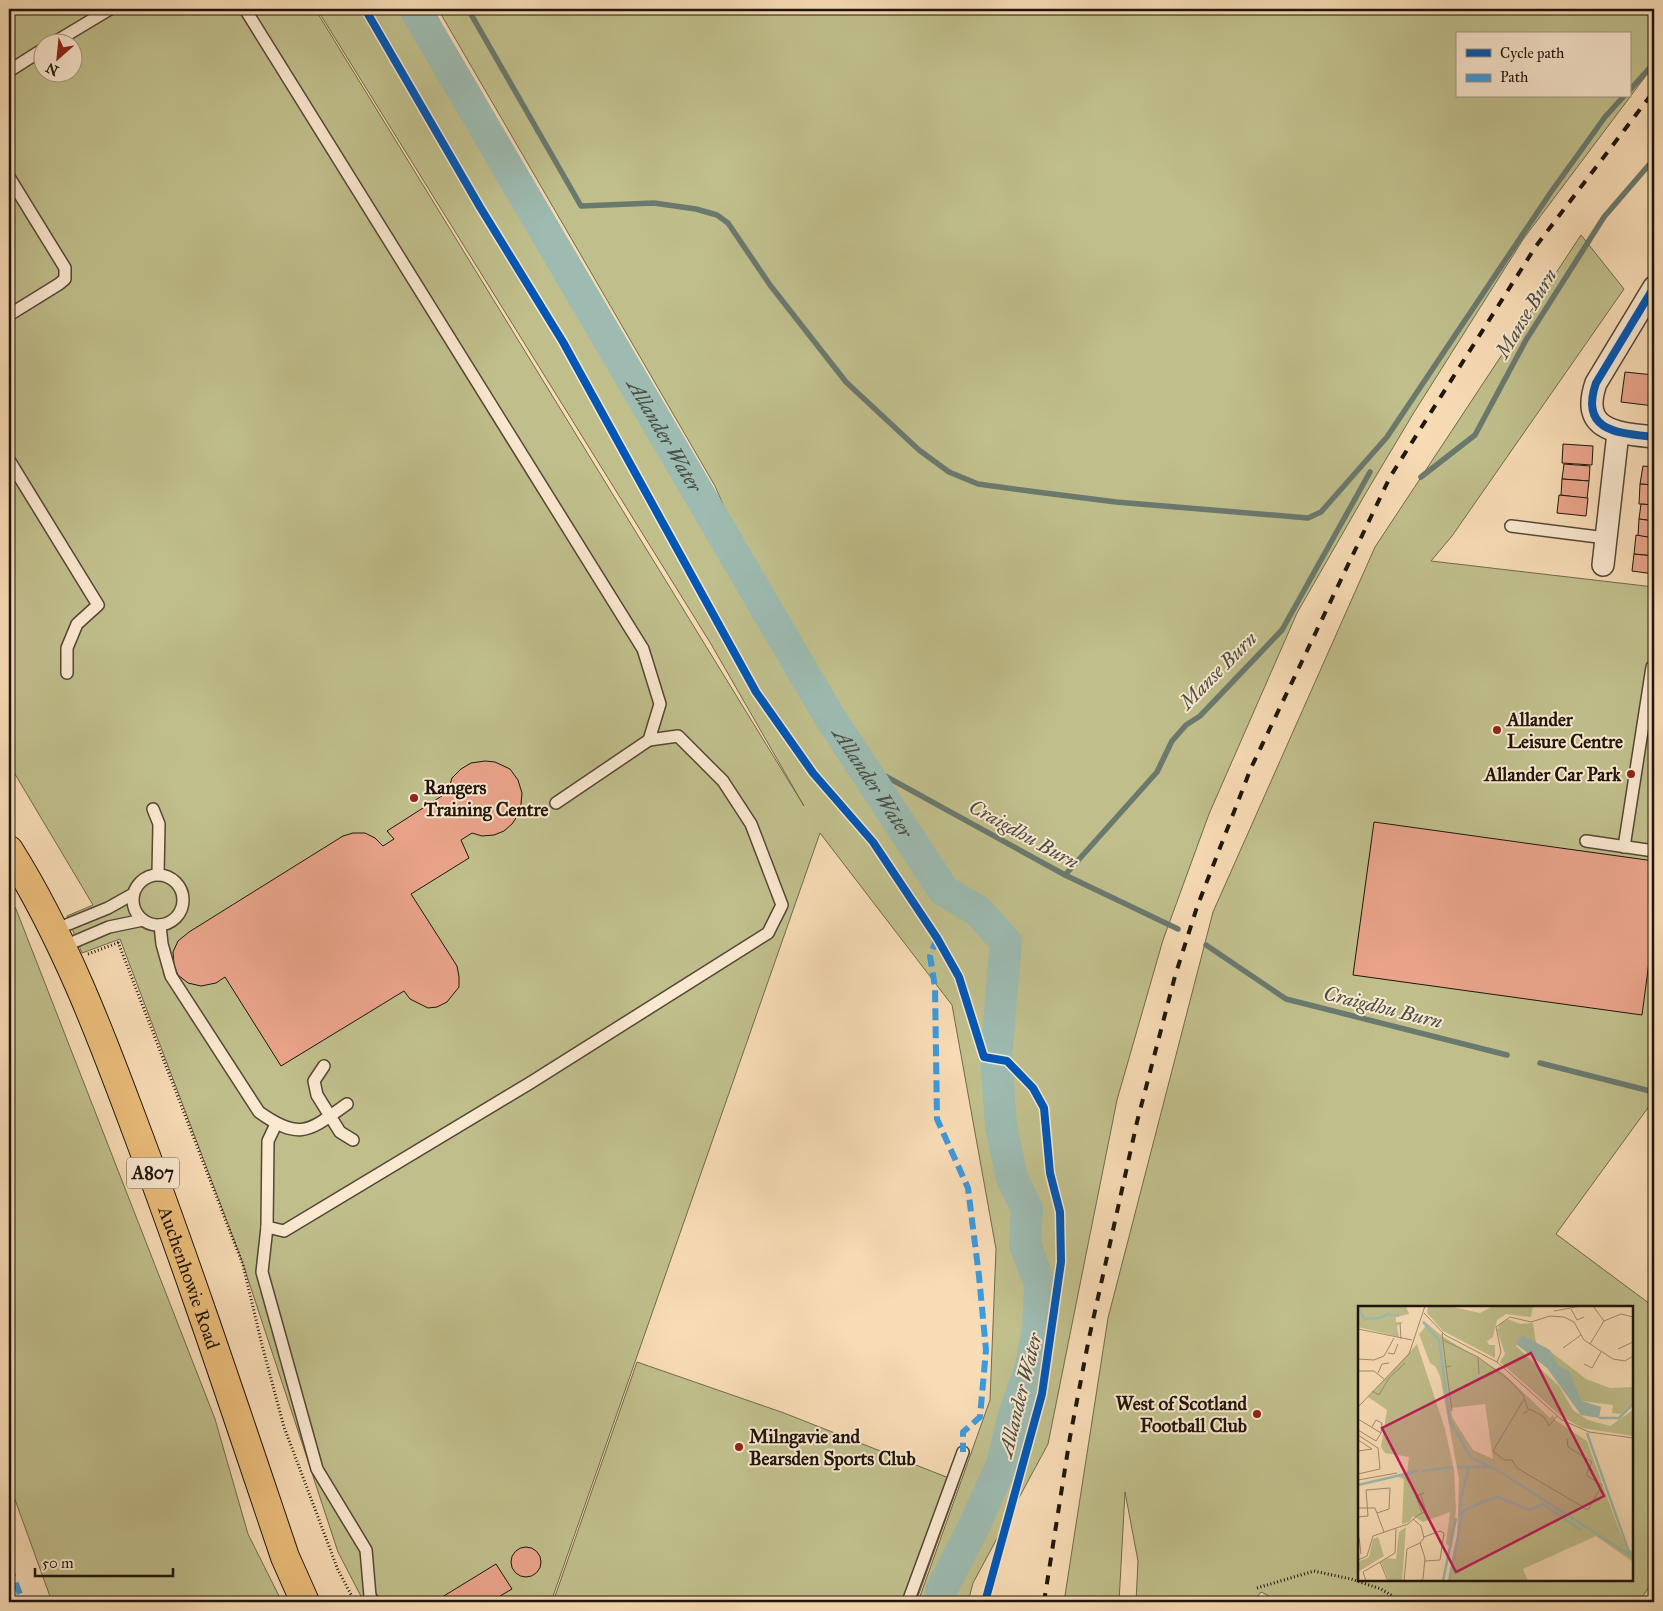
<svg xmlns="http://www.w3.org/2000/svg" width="1663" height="1611" font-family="'IM FELL Great Primer',serif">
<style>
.green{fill:#c0bf8c;stroke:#6f6a4b;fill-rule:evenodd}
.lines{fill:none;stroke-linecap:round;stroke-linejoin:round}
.stream{stroke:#6a796e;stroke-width:5.5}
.river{stroke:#9dbbb1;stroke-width:32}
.building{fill:#eaa48b;stroke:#1e150a}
.service-casing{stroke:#544735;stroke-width:14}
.minor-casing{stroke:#544735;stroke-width:24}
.primary-casing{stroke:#1e150a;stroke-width:30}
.path{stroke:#1e150a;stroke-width:3;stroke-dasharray:1 2.5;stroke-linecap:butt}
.service{stroke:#fae8d0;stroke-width:11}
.minor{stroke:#fae8d0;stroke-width:21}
.primary{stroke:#ecbe7b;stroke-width:28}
.rail{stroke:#1e150a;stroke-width:4;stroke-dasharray:9 9;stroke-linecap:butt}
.quiet{stroke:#3c9ade;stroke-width:6;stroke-dasharray:12 6;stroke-linecap:butt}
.cycleway-casing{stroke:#fae8d0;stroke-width:11}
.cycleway{stroke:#0057b8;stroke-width:8}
.poi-dot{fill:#8f2418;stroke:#fae8d0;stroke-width:2}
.labels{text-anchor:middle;stroke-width:4;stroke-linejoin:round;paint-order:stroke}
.shield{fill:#fae8d0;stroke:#605445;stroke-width:1}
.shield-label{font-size:18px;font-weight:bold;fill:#1e150a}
.poi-label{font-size:19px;font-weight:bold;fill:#1e150a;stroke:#fae8d0;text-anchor:start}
.street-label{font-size:19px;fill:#1e150a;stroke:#fae8d0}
.water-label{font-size:20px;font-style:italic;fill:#4a4f44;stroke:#fae8d0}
.inset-river{fill:none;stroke:#9dbbb1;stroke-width:2.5}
.inset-road{fill:none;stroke:#a18c71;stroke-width:1}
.view{fill:#c2185b;fill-opacity:0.15;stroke:#c2185b;stroke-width:2.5}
.inset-edge{fill:none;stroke:#1e150a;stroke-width:2.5}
</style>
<rect width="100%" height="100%" fill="#f8dcb6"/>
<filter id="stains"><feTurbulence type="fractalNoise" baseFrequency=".004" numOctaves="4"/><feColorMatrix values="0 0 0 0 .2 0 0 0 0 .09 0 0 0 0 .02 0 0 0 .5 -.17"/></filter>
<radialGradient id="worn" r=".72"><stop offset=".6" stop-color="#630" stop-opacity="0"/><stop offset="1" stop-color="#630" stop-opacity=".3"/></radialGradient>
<!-- green -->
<g class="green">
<path d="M9,9H315L804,806L711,644L317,9H433L767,605L715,486L438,9H1654V65L1524,238L1413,414L1367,491L1297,613L1209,814L1163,940L1117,1100L1048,1444L973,1583L968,1602H918L990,1400L996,1249L952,1005L820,833L551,1602H364L338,1552L242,1261L120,939L82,953L67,916L93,905L9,764ZM1457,34H1629V96H1457ZM42,42H72V72H42Z"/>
<path d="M1581,235L1624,289L1452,536L1431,561L1654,587V1105H1650L1556,1234L1654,1307V1579L1639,1602H1268L1271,1597L1261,1592L1253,1602H1136L1138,1561L1125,1492L1119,1602H1064L1108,1318L1213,912L1375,547ZM1359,1307H1632V1580H1359Z"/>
<polygon points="9,898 16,909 215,1419 248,1534 282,1602 52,1602 9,1483"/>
<polygon points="637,1362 784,1413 959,1482 916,1602 553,1602"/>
</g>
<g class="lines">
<!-- stream -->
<g class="stream">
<polyline points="468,9 581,206 654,203 696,209 717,215 728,223 770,285 846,382 919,450 949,472 978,484 1037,492 1116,502 1308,518 1321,512 1387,437 1551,192 1605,117 1624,96"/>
<polyline points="1629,91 1654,63"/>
<polyline points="1421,477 1475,435 1526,340 1604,217 1654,159"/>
<polyline points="858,761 1065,875 1178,929"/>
<polyline points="1065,875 1157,772 1172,741 1186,725 1200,716 1282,630 1370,472"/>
<polyline points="1206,945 1286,999 1507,1055"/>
<polyline points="1540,1063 1654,1092"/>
</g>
<!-- river -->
<path class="river" id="s1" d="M415,9L829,716L944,891L978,911L1006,942L996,1057L1001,1126L1012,1178L1027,1209L1025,1244L1040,1285L1038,1330L1031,1366L1014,1415L1002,1464L974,1526L942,1589L939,1602"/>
</g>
<!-- building -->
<g class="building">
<polygon points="1625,372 1654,375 1654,406 1621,402"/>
<polygon points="1563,444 1593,446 1592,465 1562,463"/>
<polygon points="1564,464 1590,466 1589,481 1562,479"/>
<polygon points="1643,466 1654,467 1654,485 1640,484"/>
<polygon points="1562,479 1589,481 1587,499 1561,495"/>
<polygon points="1640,484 1654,485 1654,505 1639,504"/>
<polygon points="1559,495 1588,498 1586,516 1557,513"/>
<polygon points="1641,504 1654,505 1654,521 1639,519"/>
<polygon points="1639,519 1654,521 1654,538 1638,536"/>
<polygon points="1636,535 1654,538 1654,556 1634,554"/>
<polygon points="1634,554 1654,556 1654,574 1632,571"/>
<polygon points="485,761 495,762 510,769 518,780 522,793 521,804 518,815 512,824 504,831 494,835 482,836 472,833 461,840 469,858 411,894 457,966 459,977 459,987 447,1002 437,1007 428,1008 410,999 404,991 281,1066 225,977 216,983 201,986 188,983 178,975 174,965 173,952 178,941 189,932 343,836 353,833 365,833 375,838 383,846 394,839 387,831 448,792 452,778 461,769 471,763"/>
<polygon points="1374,822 1654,861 1654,924 1642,1015 1353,975"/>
<circle cx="526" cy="1562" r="15"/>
<polygon points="496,1564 512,1589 490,1602 434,1602"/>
</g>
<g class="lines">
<defs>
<g id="service">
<polyline points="245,9 643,649 660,704 649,740 678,736 723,781 751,824 782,905 768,933 530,1083 284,1231 267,1227"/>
<polyline points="55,42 110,9"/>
<polyline points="9,71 42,50"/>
<polyline points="9,177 65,268 65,279 59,284 9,315"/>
<polyline points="9,460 98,605 77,624 67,648 67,673"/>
<polyline points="1511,526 1606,538"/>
<polyline points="556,803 649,740"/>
<polyline points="153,809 159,824 158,874"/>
<polyline points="1586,841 1654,851"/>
<polyline points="1624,847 1652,667"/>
<circle cx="158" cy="900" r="25"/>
<path d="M160,925L162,944L171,976L259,1112C301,1142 310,1130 347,1104"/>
<polyline points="54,930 108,908 133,894"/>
<polyline points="62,947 109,927 143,920"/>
<polyline points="324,1066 314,1081 317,1095 330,1116 340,1132 353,1140"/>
<polyline points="276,1124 268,1141 267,1227 262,1272 317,1469 366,1550 370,1596 374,1602"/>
<polyline points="908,1602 963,1452"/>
</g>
<g id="minor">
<path d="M1654,287L1596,383C1579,432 1619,433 1654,437"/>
<polyline points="1603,565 1618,433"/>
</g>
<g id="primary">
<path id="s2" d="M9,850C63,936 99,1030 134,1124C188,1267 236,1412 285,1557L305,1602"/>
</g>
</defs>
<!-- service casing -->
<use href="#service" class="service-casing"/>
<!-- minor casing -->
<use href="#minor" class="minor-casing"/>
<!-- primary casing -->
<use href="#primary" class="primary-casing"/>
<!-- path -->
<g class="path">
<polyline points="118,942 243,1265 262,1345 284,1427 338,1570 355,1602"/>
<polyline points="88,954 120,942"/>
<polyline points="1257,1588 1314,1571 1351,1579 1381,1589 1402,1602"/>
</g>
<!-- service -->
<use href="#service" class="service"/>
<!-- minor -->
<use href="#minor" class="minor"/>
<!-- primary -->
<use href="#primary" class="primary"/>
<!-- rail -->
<polyline class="rail" points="1044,1602 1070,1437 1089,1338 1137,1122 1175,976 1197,907 1251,768 1390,477 1536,246 1654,91"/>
<!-- quiet -->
<g class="quiet">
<polyline points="937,938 930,956 935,987 937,1119 968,1188 979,1276 986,1350 980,1417 963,1432 963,1452"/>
<polyline points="9,1566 23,1602"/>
</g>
<defs>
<g id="cycleway">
<polyline points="365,9 480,207 563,342 756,692 813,773 873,842 937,938 959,977 984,1057 1007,1061 1033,1088 1044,1108 1050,1173 1060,1212 1061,1262 1042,1394 985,1602"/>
<path d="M1654,287L1596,383C1579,432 1619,433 1654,437"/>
</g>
</defs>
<!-- cycleway casing -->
<use href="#cycleway" class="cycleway-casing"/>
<!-- cycleway -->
<use href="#cycleway" class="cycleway"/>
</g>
<!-- markers -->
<g class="poi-dot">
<circle cx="1497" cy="730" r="5"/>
<circle cx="1631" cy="774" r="5"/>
<circle cx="414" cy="798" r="5"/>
<circle cx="1257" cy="1414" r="5"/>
<circle cx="739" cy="1447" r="5"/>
</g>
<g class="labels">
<!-- shield labels -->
<rect class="shield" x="127" y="1157.5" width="52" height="31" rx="4"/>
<g class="shield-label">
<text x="153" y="1179">A807</text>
</g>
<!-- poi labels -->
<g class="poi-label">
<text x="1507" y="726">Allander<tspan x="1507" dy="22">Leisure Centre</tspan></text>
<text x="1621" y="781" text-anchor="end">Allander Car Park</text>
<text x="424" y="794">Rangers<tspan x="424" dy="22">Training Centre</tspan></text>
<text x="1247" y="1410" text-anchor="end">West of Scotland<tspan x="1247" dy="22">Football Club</tspan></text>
<text x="749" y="1443">Milngavie and<tspan x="749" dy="22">Bearsden Sports Club</tspan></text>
</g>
<!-- street labels -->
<g class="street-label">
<text dy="7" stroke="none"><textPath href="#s2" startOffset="465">Auchenhowie Road</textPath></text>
</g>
<!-- water labels -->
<g class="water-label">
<text transform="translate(1526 313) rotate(-59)" y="7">Manse Burn</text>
<text dy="7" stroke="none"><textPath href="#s1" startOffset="494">Allander Water</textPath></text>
<text transform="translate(1218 670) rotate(-45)" y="7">Manse Burn</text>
<text dy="7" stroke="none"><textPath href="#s1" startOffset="899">Allander Water</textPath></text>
<text transform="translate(1024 834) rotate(29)" y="7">Craigdhu Burn</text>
<text transform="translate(1383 1007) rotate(14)" y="7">Craigdhu Burn</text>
<text transform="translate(1020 1395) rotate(-76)" y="7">Allander Water</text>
</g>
</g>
<!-- overview -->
<g transform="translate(1358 1306)">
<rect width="275" height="275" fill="#f8dcb6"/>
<path d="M0,0H48L51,8L38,11V16H45L39,20L41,31L0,21ZM70,0H91L122,7L135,0H175L173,11L148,8L139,14L135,31L129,35L131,39H137V52L85,25L69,7ZM150,13L162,18L175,17L178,37L163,32L158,40L201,80L215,104L230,114L252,120L275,104V130L224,122L203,110L142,56L147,48L139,24L142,18ZM65,14L84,30L145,67L192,112L195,109L197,114L229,135L257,213L268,241L275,246V256L238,230L165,263L170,275H91L99,238L101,173L82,70L77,60L72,57L61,28L67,21ZM127,98L135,153L115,144L94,111L93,102ZM59,38L87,123L96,164L98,204L94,241L88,238L92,206L65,216L55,210L51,216L44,218L46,173L38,170L49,167L51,151L27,147L23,141L29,104L10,91ZM193,46L228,73L252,82L275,81V97L263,108L254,107L255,99L224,95L212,68L201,60ZM48,221L44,275H31L23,256L30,252L38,253L41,226ZM20,231L26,250L0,266V256L11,251L15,233Z" fill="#c0bf8c" fill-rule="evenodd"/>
<path d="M164,29L192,44L201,60L211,65L224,95L243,101L241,112L223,109L189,62L158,38Z" fill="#9dbbb1"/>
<path class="inset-river" d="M0,0L6,13L22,12L30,8L41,10M65,16L81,34L92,115L113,152L139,164L275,251M241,112H261L275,98M229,127L272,249M99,161H135M64,165L95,161M0,179L60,165M102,211L103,192L111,161M85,275L98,212M91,275L105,205L124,196L140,191L172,204L185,198L223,224"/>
<path class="inset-road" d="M235,0L246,15M213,3L219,14L226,11M196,5L223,0M66,7L87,29L139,56L204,114L231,126L275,132M42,17L43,33M0,23L54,34M84,27L88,61L93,60M85,34L120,51L121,68M232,38L246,15L263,8L275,11M205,42L223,29M260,43L275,36M30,47L36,48L40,38M120,51L151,74L165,89L170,103M0,53L16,54L26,50L36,32M139,56L143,46L138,21L152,11L173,16L192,10L206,11L216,16L226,34L255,53L267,55L275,50M226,58L234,62L243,46M88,61L94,105M0,65H16L26,73M20,67L24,58L31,57M14,85L21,89L31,72L47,57M166,93L135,145L146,154H154L159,162L230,204L244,179L228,169L234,156L210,141L209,133M0,101L51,48L67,0M165,108L172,103L186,111L191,120L199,110M0,113L23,127L18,135L0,124M14,121L18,114L24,117L23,127M0,129L20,142L22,163L0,168M0,134L14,143L0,145M0,174L39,167M63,189L68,206M0,202H17L26,226M64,207L58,190L66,187M0,211L10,210L8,184L32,182L31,203L19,207M55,213L63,220L66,232L62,237L67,252L65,273L62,275M1,231L3,248M66,231L82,225L86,227L82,254L67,255M0,254L9,250L15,230L50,218L60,209L69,205M8,275L5,266L22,256M30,275L22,256L37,247L38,223M46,275L49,243L62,237"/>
<path class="view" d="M173,47L246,190L98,266L24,122Z"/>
<rect width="275" height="275" class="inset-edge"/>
</g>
<!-- margin -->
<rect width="1663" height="1611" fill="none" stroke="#f8dcb6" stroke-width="30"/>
<rect x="10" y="10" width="1643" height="1591" fill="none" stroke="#1e150a" stroke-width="2.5"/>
<rect x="15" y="15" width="1633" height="1581" fill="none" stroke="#1e150a"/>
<!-- legend -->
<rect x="1456" y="32" width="175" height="65" fill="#fae8d0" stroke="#a29481"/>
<rect x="1466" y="49" width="25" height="8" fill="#0057b8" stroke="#a29481"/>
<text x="1500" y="58" font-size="15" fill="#1e150a">Cycle path</text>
<rect x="1466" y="74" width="25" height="8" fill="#3c9ade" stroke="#a29481"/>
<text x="1500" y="82" font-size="15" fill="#1e150a">Path</text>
<!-- north arrow -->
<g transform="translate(58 58) rotate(207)"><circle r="24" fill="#fae8d0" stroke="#a29481"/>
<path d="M0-4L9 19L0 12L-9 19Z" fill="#8f2418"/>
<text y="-8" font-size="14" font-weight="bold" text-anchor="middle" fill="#1e150a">N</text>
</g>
<!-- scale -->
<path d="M35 1568v8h138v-8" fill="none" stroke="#1e150a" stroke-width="2.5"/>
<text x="42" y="1568" font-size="15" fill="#1e150a" stroke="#fae8d0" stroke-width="4" paint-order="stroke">50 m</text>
<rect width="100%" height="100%" filter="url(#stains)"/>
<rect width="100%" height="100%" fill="url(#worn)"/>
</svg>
